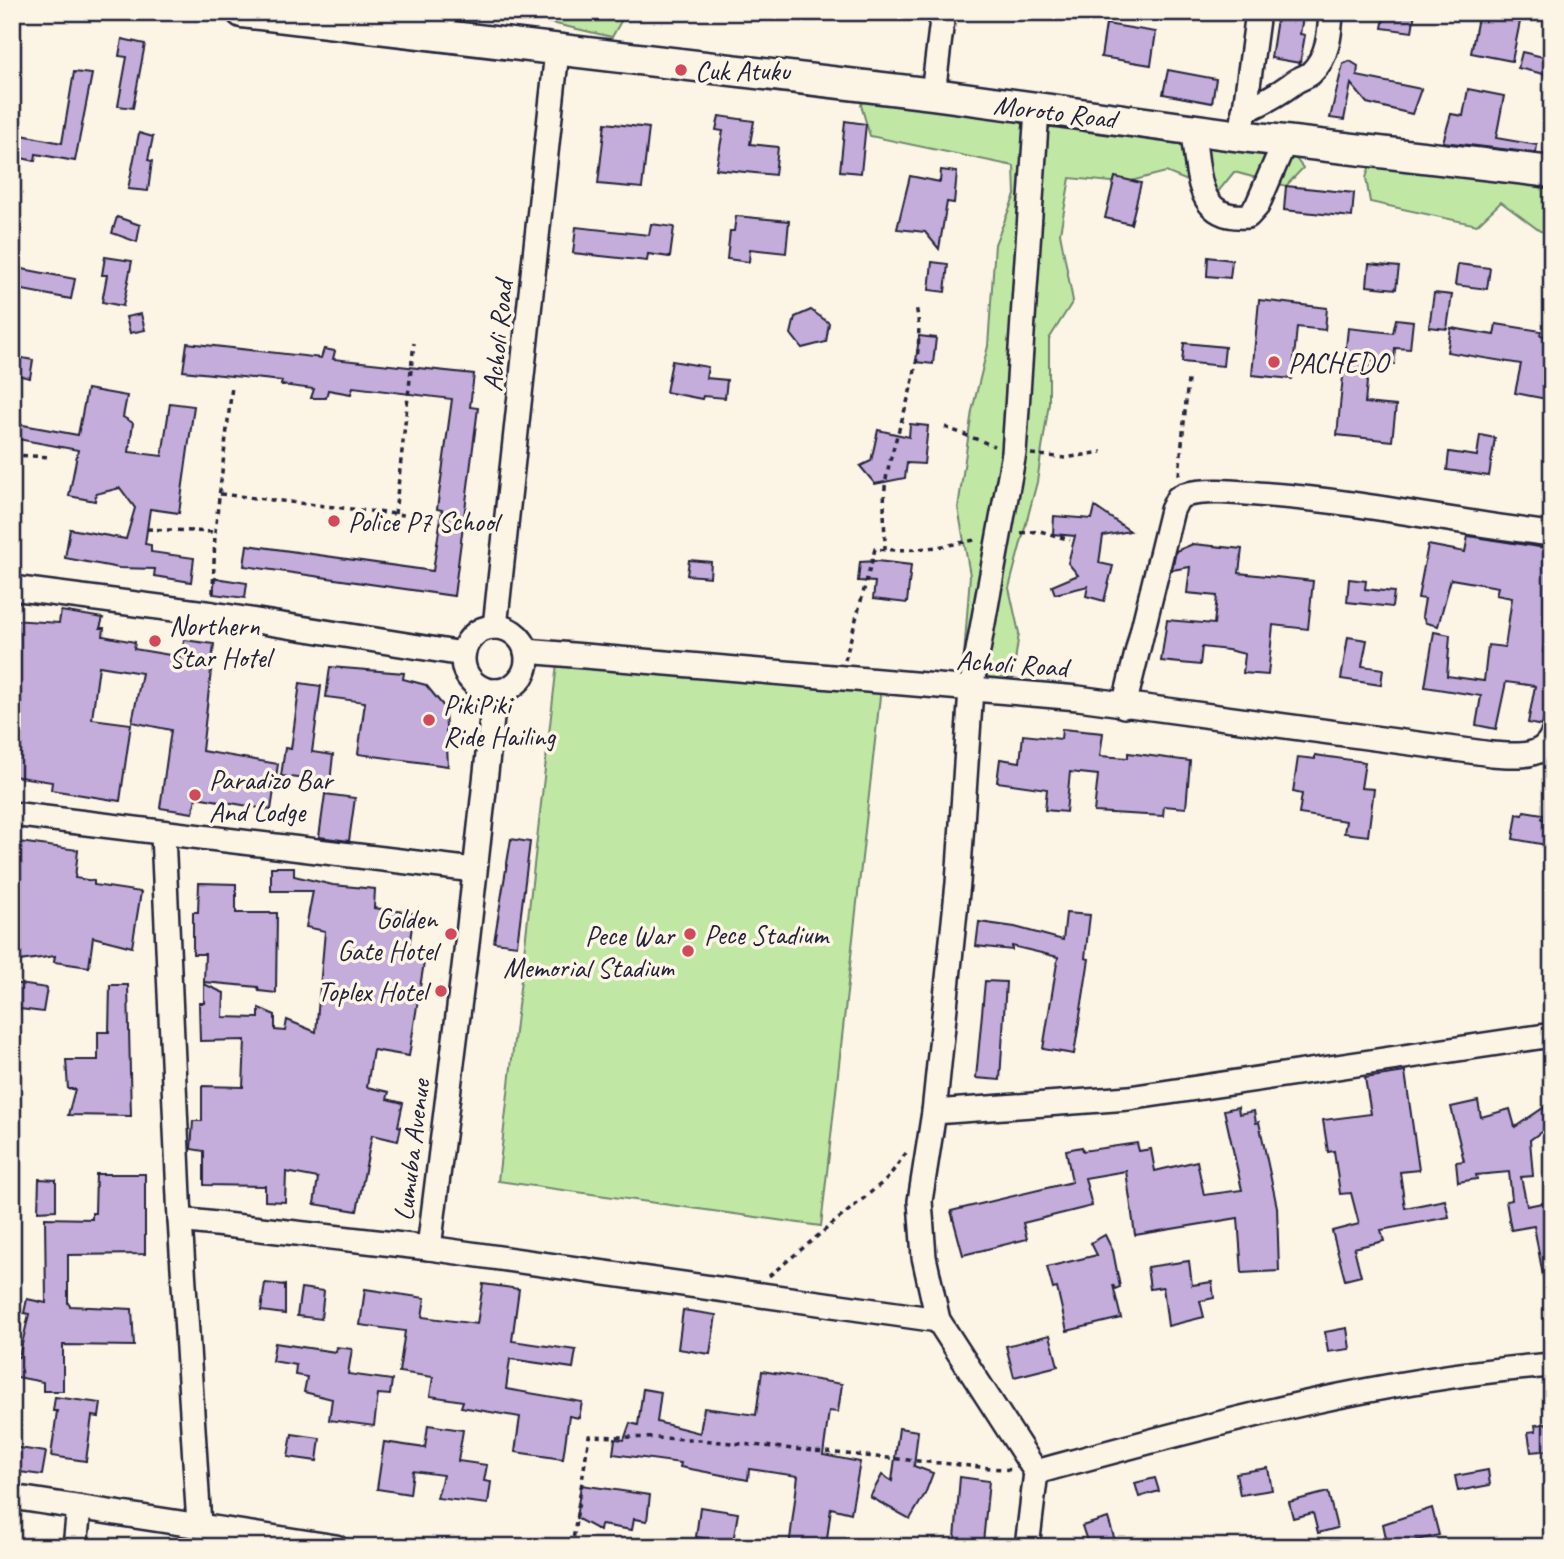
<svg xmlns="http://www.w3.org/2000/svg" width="1564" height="1559" font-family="Caveat,sans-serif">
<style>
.green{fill:#c0e8a4;stroke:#718570;stroke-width:2}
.building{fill:#c4acdb;stroke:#22223b;stroke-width:2}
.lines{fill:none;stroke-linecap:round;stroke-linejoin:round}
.minor-casing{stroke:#22223b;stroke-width:28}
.major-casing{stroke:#22223b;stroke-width:35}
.path{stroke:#22223b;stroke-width:3.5;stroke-dasharray:5 5;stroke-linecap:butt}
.minor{stroke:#fcf5e5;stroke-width:23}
.major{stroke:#fcf5e5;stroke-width:30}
.poi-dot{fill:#d1495b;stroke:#fcf5e5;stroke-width:2.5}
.labels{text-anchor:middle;stroke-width:7;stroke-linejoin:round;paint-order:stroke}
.poi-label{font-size:28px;fill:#22223b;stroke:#fcf5e5;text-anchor:start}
.street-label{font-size:28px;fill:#22223b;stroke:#fcf5e5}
</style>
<rect width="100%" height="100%" fill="#fcf5e5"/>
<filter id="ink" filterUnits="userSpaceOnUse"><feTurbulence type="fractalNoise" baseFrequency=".0143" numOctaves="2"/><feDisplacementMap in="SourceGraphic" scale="14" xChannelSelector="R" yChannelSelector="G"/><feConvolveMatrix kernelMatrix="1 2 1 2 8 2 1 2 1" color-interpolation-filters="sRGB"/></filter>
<g filter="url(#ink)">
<!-- green -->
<g class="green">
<polygon points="549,12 625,12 625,14 612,37 547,22"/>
<polygon points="870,84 1005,109 1046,130 1063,119 1290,151 1303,168 1286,186 1234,172 1217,193 1166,172 1123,183 1070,178 1060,233 1073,301 1049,339 1049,403 1037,482 1009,588 1019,633 1011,690 962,683 970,575 958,508 972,411 988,346 995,244 1015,195 1014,166 870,136 861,105"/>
<polygon points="1374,153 1552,179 1552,232 1540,231 1501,202 1477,225 1370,202 1366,178"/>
<polygon points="559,646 881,687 821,1226 498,1181"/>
</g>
<!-- building -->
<g class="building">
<polygon points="1278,12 1304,12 1300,34 1305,35 1300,63 1271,58"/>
<polygon points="1385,12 1415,12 1412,32 1382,28"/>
<polygon points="1479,12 1522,12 1512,61 1471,53"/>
<polygon points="1106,24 1156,32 1151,65 1101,57"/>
<polygon points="122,39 145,44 133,108 118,106 127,57 119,56"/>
<polygon points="1522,52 1552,59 1552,76 1518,68"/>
<polygon points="1350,61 1358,66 1357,76 1421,89 1412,114 1367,103 1351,84 1344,120 1330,118 1343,64"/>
<polygon points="1168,70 1216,79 1212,103 1163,94"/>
<polygon points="74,72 92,74 75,161 36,154 35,161 12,156 12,133 62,143"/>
<polygon points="1468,89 1504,96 1496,138 1537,145 1536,153 1443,142 1451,114 1463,116"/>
<polygon points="719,116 754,121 750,144 778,147 775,175 716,169 723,131 716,130"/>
<polygon points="845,121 866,124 861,173 840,171"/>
<polygon points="605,123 649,128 642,188 598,184"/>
<polygon points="139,133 153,137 148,160 152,161 148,191 128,189"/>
<polygon points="941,170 957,172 954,203 947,202 939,249 925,232 897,229 910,176 940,182"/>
<polygon points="1115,177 1141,183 1131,224 1105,218"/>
<polygon points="1286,186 1354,193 1352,217 1284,210"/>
<polygon points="736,216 789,221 786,253 750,249 749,262 727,259 730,231 734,231"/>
<polygon points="117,217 140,225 137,242 112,233"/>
<polygon points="651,224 674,227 670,257 648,254 647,261 573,253 576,227 649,235"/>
<polygon points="105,257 132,261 123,306 102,302 107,275 102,275"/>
<polygon points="1208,257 1232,260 1230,278 1207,276"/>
<polygon points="932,262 948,264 945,292 929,290"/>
<polygon points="1369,264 1399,267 1396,289 1367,286"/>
<polygon points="1458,264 1490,268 1487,289 1455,285"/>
<polygon points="12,267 75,279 71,299 12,288"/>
<polygon points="1434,293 1452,295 1447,329 1429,327"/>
<polygon points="1259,300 1327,308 1325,330 1297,327 1292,379 1252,375"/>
<polygon points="811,310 829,323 826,342 802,348 791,334 795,317"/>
<polygon points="141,314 145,330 130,333 126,317"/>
<polygon points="1396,319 1413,321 1410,349 1395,348 1394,364 1369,361 1365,403 1396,406 1392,441 1337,435 1348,328 1393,333"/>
<polygon points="1496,324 1541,331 1540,335 1552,337 1552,400 1515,393 1521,364 1447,352 1451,328 1494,335"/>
<polygon points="919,336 936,338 933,364 916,362"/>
<polygon points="187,343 321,358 324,349 335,351 333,359 474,374 470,407 478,408 454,596 244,566 247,545 433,571 442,510 437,509 452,399 353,387 351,394 328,390 326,398 311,398 314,389 281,385 282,381 183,371"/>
<polygon points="1184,343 1225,347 1223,366 1182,362"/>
<polygon points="12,356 33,360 30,378 12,374"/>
<polygon points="672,361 708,367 706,378 727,380 725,398 703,396 702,399 666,392"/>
<polygon points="87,389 127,396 123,417 133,423 129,452 162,456 170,403 194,406 179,513 150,509 145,544 151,545 151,552 194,558 191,582 154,576 155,569 119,568 65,558 70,529 126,539 135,508 120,488 96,494 95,501 69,496 78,450 12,438 12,423 78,435"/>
<polygon points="910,424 928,426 924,464 907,463 905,478 875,484 860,466 871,461 878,430 909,437"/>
<polygon points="1480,435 1495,438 1489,476 1447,470 1449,452 1477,456"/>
<polygon points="1095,507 1130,531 1103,536 1099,563 1113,566 1104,601 1086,596 1088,586 1055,594 1052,586 1078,575 1068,563 1075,536 1053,534 1054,516 1092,519"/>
<polygon points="1468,536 1552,549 1552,604 1543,652 1552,653 1548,684 1552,685 1552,689 1542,726 1528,723 1535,686 1506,682 1496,729 1476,725 1481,696 1425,687 1434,632 1450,635 1447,676 1484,681 1488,645 1505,647 1512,598 1496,595 1498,587 1451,579 1438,626 1426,623 1422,616 1425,599 1418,598 1428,545 1465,552"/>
<polygon points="1193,544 1242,549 1239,573 1313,581 1308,629 1273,625 1268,675 1243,673 1245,654 1228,650 1202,647 1200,665 1161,661 1167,620 1214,624 1217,596 1187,593 1190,567 1172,570 1176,551"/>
<polygon points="689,560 711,562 710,577 687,575"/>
<polygon points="877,561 911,565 907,603 873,599 875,582 858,581 860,562"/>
<polygon points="215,578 247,583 245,598 213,594"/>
<polygon points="1349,579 1366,581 1365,589 1394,592 1392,607 1347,602"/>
<polygon points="61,611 103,618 100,628 104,628 103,636 135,642 134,649 182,657 184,640 214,644 202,751 278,764 271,810 196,797 193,813 160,808 171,730 132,722 142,673 99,666 92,719 131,724 120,801 51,790 52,782 13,776 12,620 59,623"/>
<polygon points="1348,637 1367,640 1362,666 1383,669 1381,685 1341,679"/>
<polygon points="330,667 404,673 403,679 426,685 445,708 448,766 358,754 365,702 326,697"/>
<polygon points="300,683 321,686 312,752 333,755 330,782 281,776 285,748 291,749"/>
<polygon points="1062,729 1103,733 1100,756 1128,758 1128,753 1190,761 1186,808 1164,806 1163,816 1094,812 1098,775 1070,772 1066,812 1045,810 1047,789 997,782 1000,759 1020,762 1023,735 1061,739"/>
<polygon points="1315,755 1365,762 1361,788 1374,789 1368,836 1344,833 1346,821 1299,814 1302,794 1293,792 1298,757 1315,759"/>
<polygon points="325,794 355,798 349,841 319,837"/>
<polygon points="1524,811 1543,814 1542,819 1552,819 1552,846 1513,839 1517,814 1523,815"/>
<polygon points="511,839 530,842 517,945 494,942"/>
<polygon points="12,841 78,850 75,878 94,881 94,885 141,892 132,947 93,937 89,967 54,962 55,956 12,962 16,928 12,928"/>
<polygon points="271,867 294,867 294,876 333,885 375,889 374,908 414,913 409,947 426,950 409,1056 373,1050 367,1087 389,1092 387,1099 403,1103 398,1126 401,1127 398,1141 372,1135 357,1211 314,1204 318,1178 286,1172 285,1202 265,1201 265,1186 204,1185 204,1151 191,1149 193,1121 202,1121 202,1086 243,1087 245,1040 200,1041 199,1003 204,1003 204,984 224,993 223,1017 259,1018 259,1008 275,1015 275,1030 285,1031 287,1020 316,1032 325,931 306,927 313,891 271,891"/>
<polygon points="199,883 236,884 236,913 277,913 276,993 259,991 258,987 204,982 205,954 193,954 193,912 198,912"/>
<polygon points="1066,913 1090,915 1085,958 1089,959 1074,1054 1043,1049 1058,957 1012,946 1012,950 976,946 979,922 1015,927 1063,940"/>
<polygon points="985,981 1006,982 1000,1080 976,1078"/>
<polygon points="12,983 47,988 43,1012 12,1008"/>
<polygon points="110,985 128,985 131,1116 68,1115 75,1089 68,1089 66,1060 98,1060 98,1032 109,1032"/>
<polygon points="1405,1072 1419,1170 1400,1172 1405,1208 1445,1200 1449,1217 1381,1230 1384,1241 1354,1248 1361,1276 1345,1280 1332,1231 1359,1224 1351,1193 1340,1194 1334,1151 1328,1152 1323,1120 1371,1114 1365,1078"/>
<polygon points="1478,1101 1481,1117 1510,1109 1515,1127 1552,1102 1552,1124 1530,1140 1533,1176 1521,1177 1527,1206 1552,1201 1552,1280 1544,1281 1534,1226 1511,1230 1506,1201 1512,1200 1509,1172 1476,1175 1477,1179 1458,1182 1456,1162 1464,1161 1451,1107"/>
<polygon points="1238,1107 1239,1114 1254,1111 1256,1123 1259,1122 1277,1207 1279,1271 1242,1273 1238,1218 1135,1235 1126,1171 1085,1178 1092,1206 1023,1223 1027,1239 963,1255 951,1211 1072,1182 1066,1150 1082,1147 1083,1151 1137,1143 1139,1151 1151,1149 1155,1171 1197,1161 1204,1195 1242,1190 1224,1110"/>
<polygon points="96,1174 145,1174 145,1254 68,1255 68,1303 70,1306 132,1309 134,1346 63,1345 63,1391 43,1391 43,1382 12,1376 12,1355 19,1357 29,1314 24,1313 27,1299 46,1303 45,1218 92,1219 92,1213 95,1213"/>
<polygon points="39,1179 56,1180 56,1210 38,1211"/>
<polygon points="1105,1235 1113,1251 1120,1287 1115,1289 1113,1285 1121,1318 1067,1331 1057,1288 1053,1289 1047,1267 1097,1255 1091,1243"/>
<polygon points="1189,1261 1192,1285 1212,1282 1214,1298 1200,1301 1204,1317 1168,1326 1163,1287 1150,1289 1147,1267"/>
<polygon points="265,1283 285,1285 285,1314 261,1311"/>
<polygon points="483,1284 519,1289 512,1341 576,1350 573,1368 510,1359 506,1389 582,1402 579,1418 569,1416 563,1459 515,1452 520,1417 461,1407 463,1401 430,1396 433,1377 399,1372 405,1331 360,1325 365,1289 425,1298 422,1317 477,1324"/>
<polygon points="301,1288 324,1291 321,1319 297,1316"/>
<polygon points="683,1310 716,1315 710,1354 678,1349"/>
<polygon points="1347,1328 1350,1349 1328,1352 1325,1332"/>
<polygon points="1050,1335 1058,1366 1014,1377 1006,1346"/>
<polygon points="275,1343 336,1352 337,1347 352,1349 348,1374 392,1380 390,1395 378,1394 374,1426 329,1420 332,1399 304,1392 307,1377 295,1375 296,1365 272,1361"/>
<polygon points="762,1371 842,1384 838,1412 829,1411 823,1455 860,1462 851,1513 831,1508 826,1547 789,1547 798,1476 749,1469 748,1480 680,1467 681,1463 613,1454 615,1439 624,1440 630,1423 638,1425 643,1389 661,1392 657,1422 700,1433 704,1408 756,1415"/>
<polygon points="55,1397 101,1403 99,1417 92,1416 86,1461 51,1456 57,1411 53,1411"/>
<polygon points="1552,1423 1552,1450 1531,1452 1528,1432 1536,1431 1535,1425"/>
<polygon points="428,1425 463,1430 458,1461 487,1465 484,1481 491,1482 488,1504 437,1498 443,1475 413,1471 410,1494 377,1489 384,1442 425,1448"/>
<polygon points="899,1428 918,1431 914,1466 933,1473 925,1494 910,1519 870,1497 882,1475 892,1481"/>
<polygon points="292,1434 320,1438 317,1461 288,1457"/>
<polygon points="12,1447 46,1452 42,1475 12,1471"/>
<polygon points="1268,1468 1272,1490 1240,1495 1236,1473"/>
<polygon points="1488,1470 1490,1485 1458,1491 1455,1476"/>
<polygon points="960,1477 989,1481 983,1543 955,1539"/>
<polygon points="1155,1478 1159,1491 1139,1497 1135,1483"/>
<polygon points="581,1485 650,1495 647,1521 634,1519 632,1530 601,1525 600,1531 576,1518"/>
<polygon points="1328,1492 1337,1528 1318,1533 1313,1513 1293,1518 1289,1502"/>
<polygon points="700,1507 738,1513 733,1542 696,1537"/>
<polygon points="1432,1508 1439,1535 1388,1547 1383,1524"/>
<polygon points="1108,1518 1117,1547 1089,1547 1082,1526"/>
</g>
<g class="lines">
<defs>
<g id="minor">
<polyline points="933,94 943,12"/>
<path d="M1244,111C1262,103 1277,95 1292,84C1297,79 1305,78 1311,73C1328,57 1330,34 1331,12"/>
<polyline points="1243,123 1258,12"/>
<path d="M1192,129C1200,169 1193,221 1248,216L1257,206L1285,141"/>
<polyline points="12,588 213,614 463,654"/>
<polyline points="495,627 557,51"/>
<circle cx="495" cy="659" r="32"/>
<path d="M526,651L1078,698L1492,754C1513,755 1542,760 1552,736"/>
<path d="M1124,706L1172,510L1178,498L1184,495C1210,488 1243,493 1270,495C1365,502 1457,523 1552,534"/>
<polyline points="12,814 474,870"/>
<polyline points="163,834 180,1220 199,1525"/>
<polyline points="934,1112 1129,1098 1552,1035"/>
<polyline points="180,1220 429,1248 468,935 495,691"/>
<polyline points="429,1248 938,1320"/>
<path d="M1036,1472C1206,1426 1376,1378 1552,1365"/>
<polyline points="12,1497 336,1547"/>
<polyline points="75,1547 79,1508"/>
<polyline points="1027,1547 1036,1472 938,1320 924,1257 920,1201 934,1112 958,883 971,689 1014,453 1037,110"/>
</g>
<polyline id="major" points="242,12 933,94 1241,136 1552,172"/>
</defs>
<!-- minor casing -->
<use href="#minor" class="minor-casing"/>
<!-- major casing -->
<use href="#major" class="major-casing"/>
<!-- path -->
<g class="path">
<polyline points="945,427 994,446"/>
<polyline points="1031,454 1065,458 1102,452"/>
<polyline points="12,455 51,457"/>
<polyline points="1179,475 1188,380"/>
<polyline points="220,494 439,519"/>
<polyline points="395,514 414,343"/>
<polyline points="147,529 215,532"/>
<polyline points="1021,533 1040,531 1070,540"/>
<path d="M885,550C885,525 882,499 887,474C898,420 928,363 916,306"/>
<polyline points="213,593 215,532 232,386"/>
<path d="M845,660L875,549C911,552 943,547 979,539"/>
<polyline points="769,1276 887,1179 906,1153"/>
<polyline points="572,1547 589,1436 690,1439 1012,1470"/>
</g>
<!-- minor -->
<use href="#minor" class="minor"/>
<!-- major -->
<use href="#major" class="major"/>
</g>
</g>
<!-- markers -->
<g class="poi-dot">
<circle cx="681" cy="70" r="7"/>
<circle cx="1274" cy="362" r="7"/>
<circle cx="334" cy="521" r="7"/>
<circle cx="155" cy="641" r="7"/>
<circle cx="429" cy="720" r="7"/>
<circle cx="195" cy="795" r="7"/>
<circle cx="451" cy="934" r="7"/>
<circle cx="690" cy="934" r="7"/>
<circle cx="688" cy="951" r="7"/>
<circle cx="441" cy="991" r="7"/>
</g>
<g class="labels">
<!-- poi labels -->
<g class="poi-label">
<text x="695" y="80">Cuk Atuku</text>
<text x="1288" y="372">PACHEDO</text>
<text x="348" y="531">Police P7 School</text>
<text x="169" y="635">Northern<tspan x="169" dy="32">Star Hotel</tspan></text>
<text x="443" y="714">PikiPiki<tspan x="443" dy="32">Ride Hailing</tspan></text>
<text x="209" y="789">Paradizo Bar<tspan x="209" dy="32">And Lodge</tspan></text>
<text x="437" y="928" text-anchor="end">Golden<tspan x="437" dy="32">Gate Hotel</tspan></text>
<text x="704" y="944">Pece Stadium</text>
<text x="674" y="945" text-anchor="end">Pece War<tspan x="674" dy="32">Memorial Stadium</tspan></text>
<text x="427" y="1001" text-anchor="end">Toplex Hotel</text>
</g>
<!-- street labels -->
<g class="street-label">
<text transform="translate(1055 111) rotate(7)" y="10">Moroto Road</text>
<text transform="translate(497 336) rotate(-84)" y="10">Acholi Road</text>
<text transform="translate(1012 663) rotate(4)" y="10">Acholi Road</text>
<text transform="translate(411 1150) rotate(-83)" y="10">Lumuba Avenue</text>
</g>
</g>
<!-- margin -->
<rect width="1564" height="1559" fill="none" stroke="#fcf5e5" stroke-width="42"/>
<rect x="21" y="21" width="1522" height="1517" fill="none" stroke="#22223b" stroke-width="2.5" filter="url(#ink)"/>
</svg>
